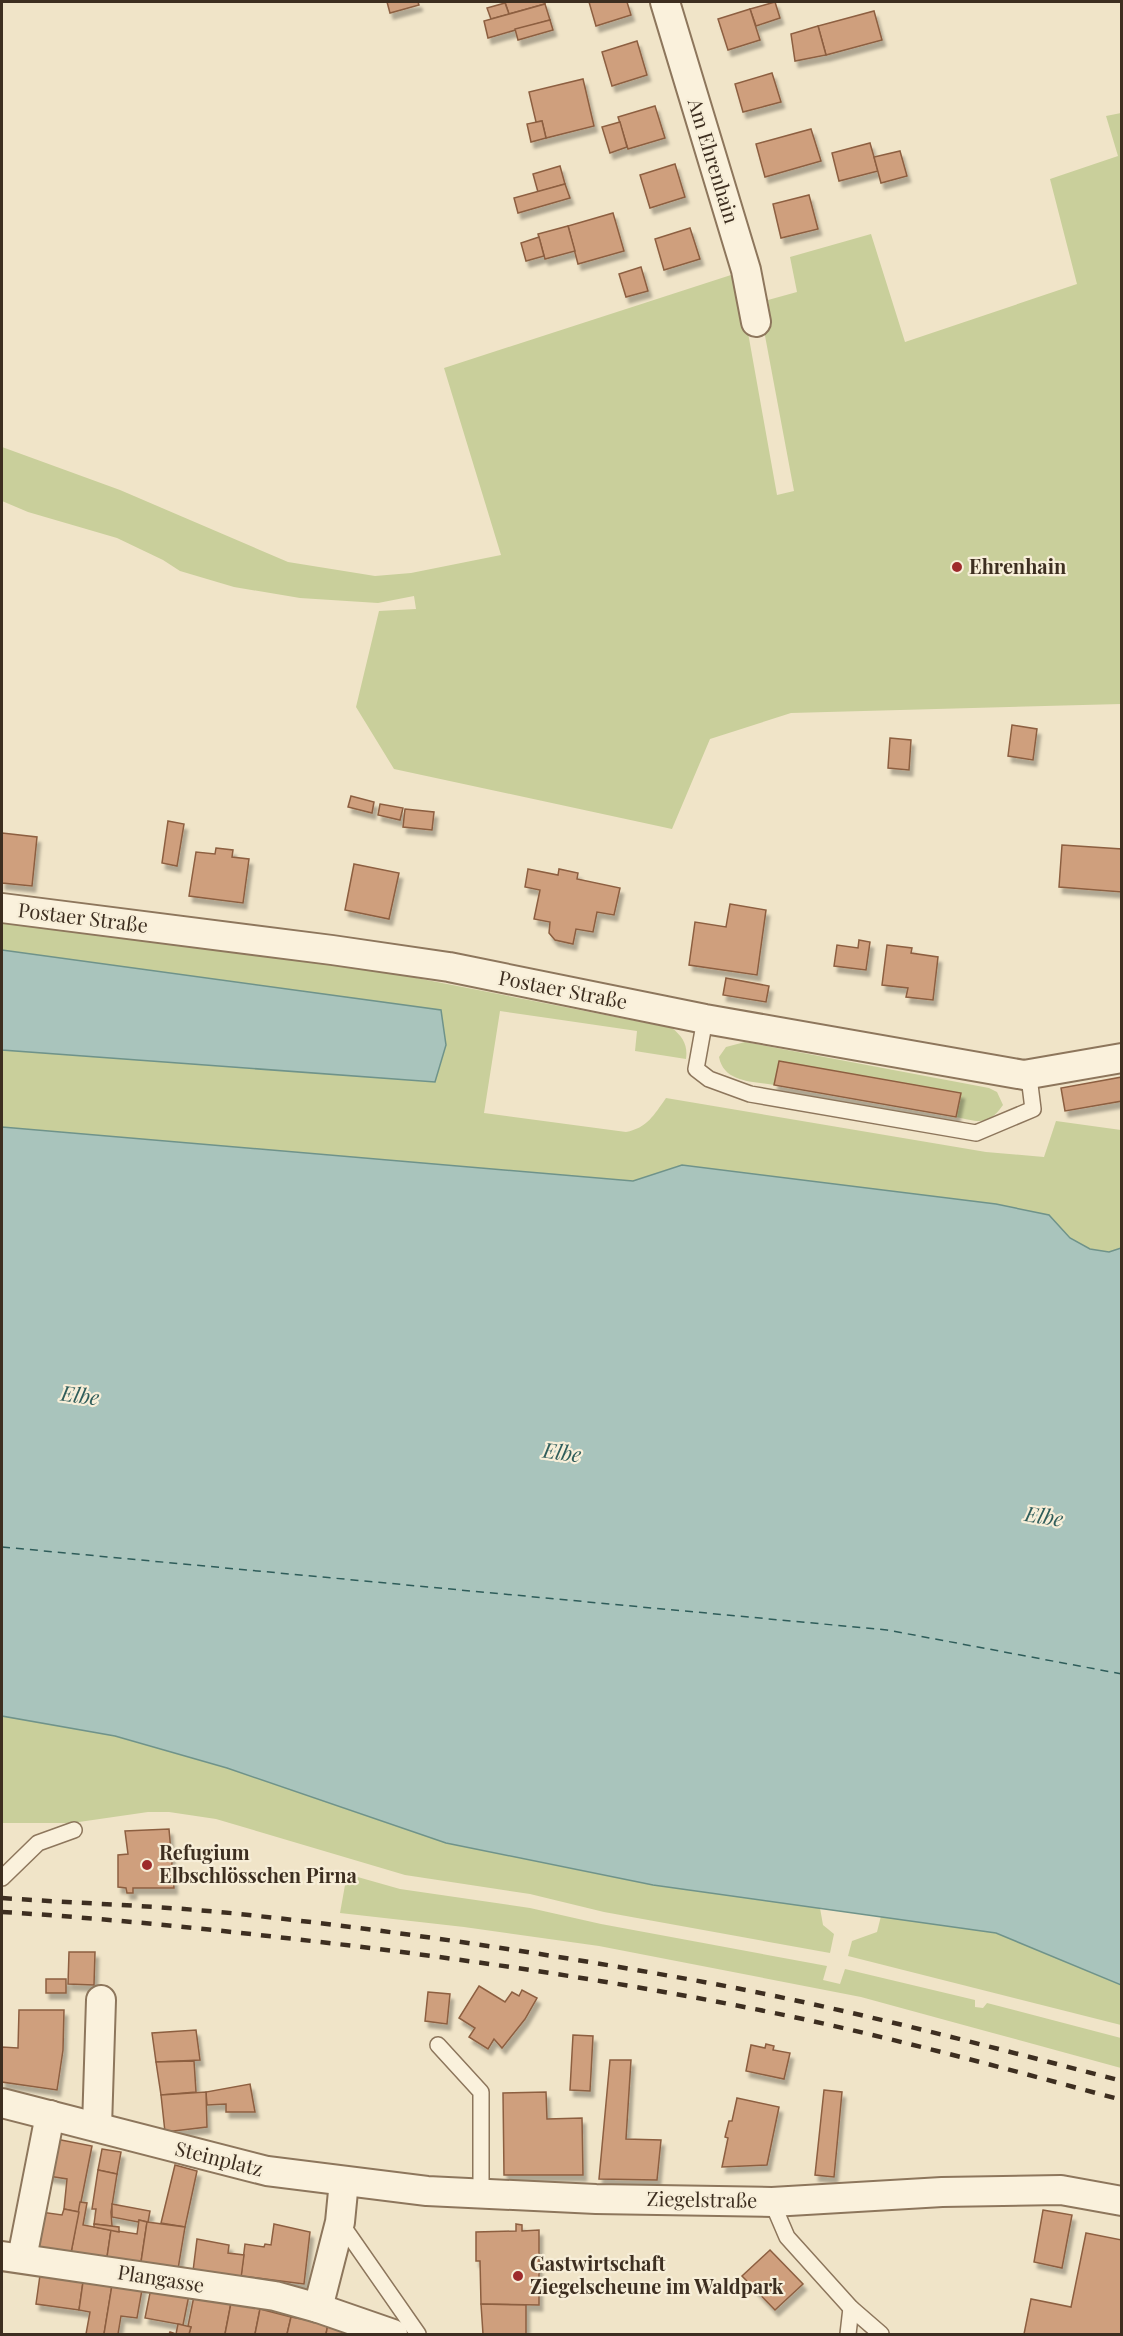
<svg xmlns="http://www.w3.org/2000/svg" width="1123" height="2336" font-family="'Playfair Display',serif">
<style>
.green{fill:#c9cf9b}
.water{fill:#a9c4bc;stroke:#6f938a;stroke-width:1.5}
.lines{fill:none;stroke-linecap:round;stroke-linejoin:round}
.ferry{stroke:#2f5d5a;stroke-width:1.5;stroke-dasharray:8 6;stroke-linecap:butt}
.building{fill:#cf9f7d;stroke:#8d5f41;stroke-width:1.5;filter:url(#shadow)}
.service-casing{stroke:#8d765c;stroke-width:18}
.minor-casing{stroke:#8d765c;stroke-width:32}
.service{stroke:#faf1dc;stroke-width:15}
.minor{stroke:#faf1dc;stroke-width:28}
.rail{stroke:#3d2e20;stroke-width:4.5;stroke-dasharray:10 10;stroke-linecap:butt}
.poi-dot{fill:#9e2a2b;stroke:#f7eed8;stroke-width:2}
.labels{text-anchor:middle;stroke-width:4.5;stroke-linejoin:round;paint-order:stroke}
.street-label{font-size:20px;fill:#3d2e20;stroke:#f7eed8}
.poi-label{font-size:20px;font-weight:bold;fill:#3d2e20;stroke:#f7eed8;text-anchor:start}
.water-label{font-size:21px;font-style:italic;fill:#2f5d5a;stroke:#f7eed8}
</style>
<defs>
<filter id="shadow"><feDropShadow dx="3.5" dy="6" stdDeviation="1.5" flood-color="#0004"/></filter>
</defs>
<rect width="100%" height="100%" fill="#f0e4c8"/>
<!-- green -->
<g class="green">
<polygon points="1121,113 1121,704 791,713 710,739 672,829 394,769 356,707 379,611 416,609 414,596 378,603 300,598 234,587 180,571 163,560 117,538 28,512 2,501 2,447 120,490 288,562 375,576 411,573 501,555 444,368 731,275 747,327 777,495 794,491 763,325 771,321 768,300 797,292 790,257 871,234 905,342 1077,284 1050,179 1118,156 1106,116"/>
<path d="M2,917L360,967L672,1028C683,1037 688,1045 686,1059L635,1051L637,1031L500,1011L484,1113L626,1132C647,1128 654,1115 666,1098L986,1152L1044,1157L1056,1121L1121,1130V1248L1109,1252L1090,1249L1070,1238L1049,1215L996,1204L682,1165L634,1181L2,1127V1050L435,1082L446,1045L441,1010L2,950Z"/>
<path d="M745,1042L989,1088L997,1092L1003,1105C988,1126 980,1122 956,1117L960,1093L779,1061L774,1085C753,1081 724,1083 719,1057L726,1047Z"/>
<polygon points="2,1716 115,1736 227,1768 446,1843 653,1885 820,1908 823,1925 834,1934 830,1953 604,1912 530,1894 405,1875 216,1819 169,1812 148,1812 72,1823 2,1823"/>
<polygon points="347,1874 400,1889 530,1908 601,1924 827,1966 823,1980 840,1984 845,1969 975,2000 975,2007 983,2008 987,2003 1121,2038 1121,2068 861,1997 599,1946 464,1927 340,1913"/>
<polygon points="881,1916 996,1933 1121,1985 1121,2025 848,1956 852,1941 877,1932"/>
</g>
<!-- water -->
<g class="water">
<polygon points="2,950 441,1010 446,1045 435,1082 2,1050"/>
<polygon points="2,1127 633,1181 682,1165 996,1204 1049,1215 1070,1238 1090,1249 1109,1252 1121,1248 1121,1985 996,1933 653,1885 446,1843 227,1768 115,1736 2,1716"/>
</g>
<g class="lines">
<!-- ferry -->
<polyline class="ferry" points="2,1547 887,1630 1122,1674"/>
</g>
<!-- building -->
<g class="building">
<polygon points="387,2 418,2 419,5 390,13"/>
<polygon points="505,2 544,2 545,4 509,14"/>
<polygon points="589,2 627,2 631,15 596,26"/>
<polygon points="775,2 780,18 756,26 750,9"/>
<polygon points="505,3 509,14 491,19 487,8"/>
<polygon points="545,4 550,20 488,38 484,21"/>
<polygon points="750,9 760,40 728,50 718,19"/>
<polygon points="874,11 882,40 826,55 818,26"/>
<polygon points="550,20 553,30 518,40 515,29"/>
<polygon points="818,26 826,55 795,61 791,34"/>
<polygon points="637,41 647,75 612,86 602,52"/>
<polygon points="772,73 781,102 743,112 735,84"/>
<polygon points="583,79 594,126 546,138 542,121 536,122 529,92"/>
<polygon points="655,106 665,138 628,149 618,117"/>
<polygon points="542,121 546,138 531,142 527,124"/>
<polygon points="620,122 627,147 610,153 602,127"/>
<polygon points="811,129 821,161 765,177 756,144"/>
<polygon points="870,143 878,171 839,181 832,153"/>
<polygon points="900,151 907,176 881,183 874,157"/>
<polygon points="675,164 685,197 650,208 640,175"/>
<polygon points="560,166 565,184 538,192 533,174"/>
<polygon points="565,184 570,198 518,213 514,198"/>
<polygon points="809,195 818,229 781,238 773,204"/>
<polygon points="613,213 624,251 578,264 568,226"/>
<polygon points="568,226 575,251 545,259 538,234"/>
<polygon points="690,228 700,259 664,270 655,239"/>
<polygon points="539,237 544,256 526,261 521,243"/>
<polygon points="641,267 648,291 626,297 619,274"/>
<polygon points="1012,725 1037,729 1033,760 1008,756"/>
<polygon points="890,738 911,740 909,770 888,768"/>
<polygon points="351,796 374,802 372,813 348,807"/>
<polygon points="380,804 403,808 400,820 378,815"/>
<polygon points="405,809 434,812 432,830 403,827"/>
<polygon points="168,821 184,824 177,866 162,863"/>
<polygon points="2,833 37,837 32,886 2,883"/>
<polygon points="1062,845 1122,849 1122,892 1059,887"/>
<polygon points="216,848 233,850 232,857 249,859 243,903 189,896 196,852 215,854"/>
<polygon points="354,864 399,873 389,919 345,910"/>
<polygon points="528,869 558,875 559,869 578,873 577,879 620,888 614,915 597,912 593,932 576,929 573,944 555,940 549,933 550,922 534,919 540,890 525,887"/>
<polygon points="730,904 766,910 757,975 689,965 695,922 726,927"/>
<polygon points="859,940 870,942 866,970 834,966 837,945 858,948"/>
<polygon points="887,945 912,948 911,953 938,957 933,1000 906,997 908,988 882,985"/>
<polygon points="726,978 769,986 766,1002 723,995"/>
<polygon points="779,1061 961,1093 956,1117 774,1085"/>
<polygon points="1122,1077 1122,1101 1065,1111 1061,1088"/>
<polygon points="169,1829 174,1888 133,1888 133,1893 127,1893 126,1888 118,1887 118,1855 128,1854 125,1831"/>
<polygon points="69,1952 95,1952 94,1985 68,1984"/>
<rect x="46" y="1979" width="20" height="14"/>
<polygon points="479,1986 505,2002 512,1992 519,1996 522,1990 537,1998 525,2019 502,2048 494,2039 488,2049 469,2037 475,2028 459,2018"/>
<polygon points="428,1992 450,1994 447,2024 425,2021"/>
<polygon points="19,2010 64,2010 63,2050 57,2090 2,2082 2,2047 18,2048"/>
<polygon points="196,2030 200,2060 156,2062 152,2033"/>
<polygon points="573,2035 593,2036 590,2091 570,2090"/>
<polygon points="766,2044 774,2046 773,2050 790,2053 784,2079 746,2071 751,2045 765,2048"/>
<polygon points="610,2060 631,2060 626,2139 661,2140 657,2180 599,2179"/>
<polygon points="194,2061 196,2092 161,2095 156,2062"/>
<polygon points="250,2084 255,2112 226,2112 226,2104 207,2105 206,2092"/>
<polygon points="824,2090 842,2092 834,2177 815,2175"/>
<polygon points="206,2092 207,2127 165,2132 161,2095"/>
<polygon points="546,2092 547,2119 582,2118 583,2175 504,2175 503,2093"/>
<polygon points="737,2098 779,2107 767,2165 722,2167 728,2138 725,2137 729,2121 732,2121"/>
<polygon points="56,2139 92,2146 79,2212 64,2209 67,2179 48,2176"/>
<polygon points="102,2149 121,2152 117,2174 98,2170"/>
<polygon points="175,2165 197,2171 185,2227 161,2223"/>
<polygon points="98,2170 117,2174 111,2212 112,2226 94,2224 96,2209 92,2209"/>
<polygon points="80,2202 87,2203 83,2225 111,2230 107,2257 71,2253"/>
<polygon points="112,2204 150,2211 148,2222 139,2220 138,2222 112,2217"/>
<polygon points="64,2209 79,2212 71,2253 35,2247 41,2212 62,2215"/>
<polygon points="1043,2210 1072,2215 1062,2268 1034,2262"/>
<polygon points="139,2220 147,2222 141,2262 107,2257 111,2230 137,2234"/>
<polygon points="147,2222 185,2227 178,2269 141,2262"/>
<polygon points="94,2224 119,2227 119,2232 94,2227"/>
<polygon points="274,2224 310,2232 304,2284 241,2276 245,2244 264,2247 265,2244 271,2245"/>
<polygon points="516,2224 522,2225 522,2231 539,2230 539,2305 481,2304 480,2261 476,2261 476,2232 516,2231"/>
<polygon points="1086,2233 1122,2240 1122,2334 1024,2334 1031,2299 1071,2307"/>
<polygon points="197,2239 229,2245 228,2253 244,2255 241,2278 193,2271"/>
<polygon points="770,2250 803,2284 775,2310 742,2276"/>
<polygon points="41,2268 84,2275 79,2310 36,2304"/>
<polygon points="84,2275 113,2279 104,2334 86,2334 90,2312 79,2310"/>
<polygon points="113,2279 143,2284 137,2318 121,2316 118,2334 104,2334"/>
<polygon points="151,2288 189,2295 183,2325 145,2318"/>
<polygon points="194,2296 231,2303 225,2334 189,2334 191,2327 188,2326"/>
<polygon points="231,2303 260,2309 255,2334 225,2334"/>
<polygon points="481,2304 526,2305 526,2334 483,2334"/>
<polygon points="260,2309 291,2317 287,2334 255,2334"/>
<polygon points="291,2317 328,2324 326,2334 287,2334"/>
<polygon points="178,2324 191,2327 189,2334 169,2334 170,2332 176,2334"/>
<polygon points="328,2324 372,2334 326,2334"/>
</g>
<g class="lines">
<defs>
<g id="service">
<polyline points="705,1019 696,1069 709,1079 750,1094 976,1133 1033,1109 1030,1085 1024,1075"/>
<polyline points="2,1878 38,1843 74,1830"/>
<polyline points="438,2045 481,2092 481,2194"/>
<polyline points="772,2202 787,2237 851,2308 881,2334"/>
<polyline points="340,2222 418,2334"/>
<polyline points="848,2334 851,2308"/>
</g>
<g id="minor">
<polyline points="665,2 746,270 756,322"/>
<polyline points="2,908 332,950 449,967 705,1019 1024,1075 1122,1058"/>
<polyline points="2,2103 267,2171 427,2191 596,2199 772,2202 942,2192 1061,2190 1122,2201"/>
<polyline points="97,2127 101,2000"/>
<polyline points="2,2256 275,2296 318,2308 393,2334"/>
<polyline points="22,2258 50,2115"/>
<polyline points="318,2308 340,2222 344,2181"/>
</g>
</defs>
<!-- service casing -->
<use href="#service" class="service-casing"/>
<!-- minor casing -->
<use href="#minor" class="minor-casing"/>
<!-- service -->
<use href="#service" class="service"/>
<!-- minor -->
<use href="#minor" class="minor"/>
<!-- rail -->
<g class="rail">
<path d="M2,1898C87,1904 173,1906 258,1916C404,1932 549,1954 693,1980C837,2006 980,2044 1122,2081"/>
<path d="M2,1912C119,1919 237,1932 354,1946C500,1964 645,1986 789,2016C901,2040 1011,2070 1122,2100"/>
</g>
</g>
<!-- markers -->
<g class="poi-dot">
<circle cx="957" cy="567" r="6"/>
<circle cx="147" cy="1865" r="6"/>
<circle cx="518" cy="2276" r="6"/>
</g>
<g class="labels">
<!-- street labels -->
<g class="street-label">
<text transform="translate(713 161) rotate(73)" y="7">Am Ehrenhain</text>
<text transform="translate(83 918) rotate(7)" y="7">Postaer Straße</text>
<text transform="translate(563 990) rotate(11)" y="7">Postaer Straße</text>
<text transform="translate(219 2159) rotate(14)" y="7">Steinplatz</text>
<text transform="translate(702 2200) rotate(1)" y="7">Ziegelstraße</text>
<text transform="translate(161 2279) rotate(9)" y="7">Plangasse</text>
</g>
<!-- poi labels -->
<g class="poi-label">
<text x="969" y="574">Ehrenhain</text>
<text x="159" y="1860">Refugium<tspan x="159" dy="23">Elbschlösschen Pirna</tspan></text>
<text x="530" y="2271">Gastwirtschaft<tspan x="530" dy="23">Ziegelscheune im Waldpark</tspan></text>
</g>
<!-- water labels -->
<g class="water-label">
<text transform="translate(80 1396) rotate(7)" y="7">Elbe</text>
<text transform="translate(562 1453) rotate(7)" y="7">Elbe</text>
<text transform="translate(1044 1517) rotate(9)" y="7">Elbe</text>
</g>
</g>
<!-- border -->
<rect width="1123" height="2336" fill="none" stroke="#3d2e20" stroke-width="6"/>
</svg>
